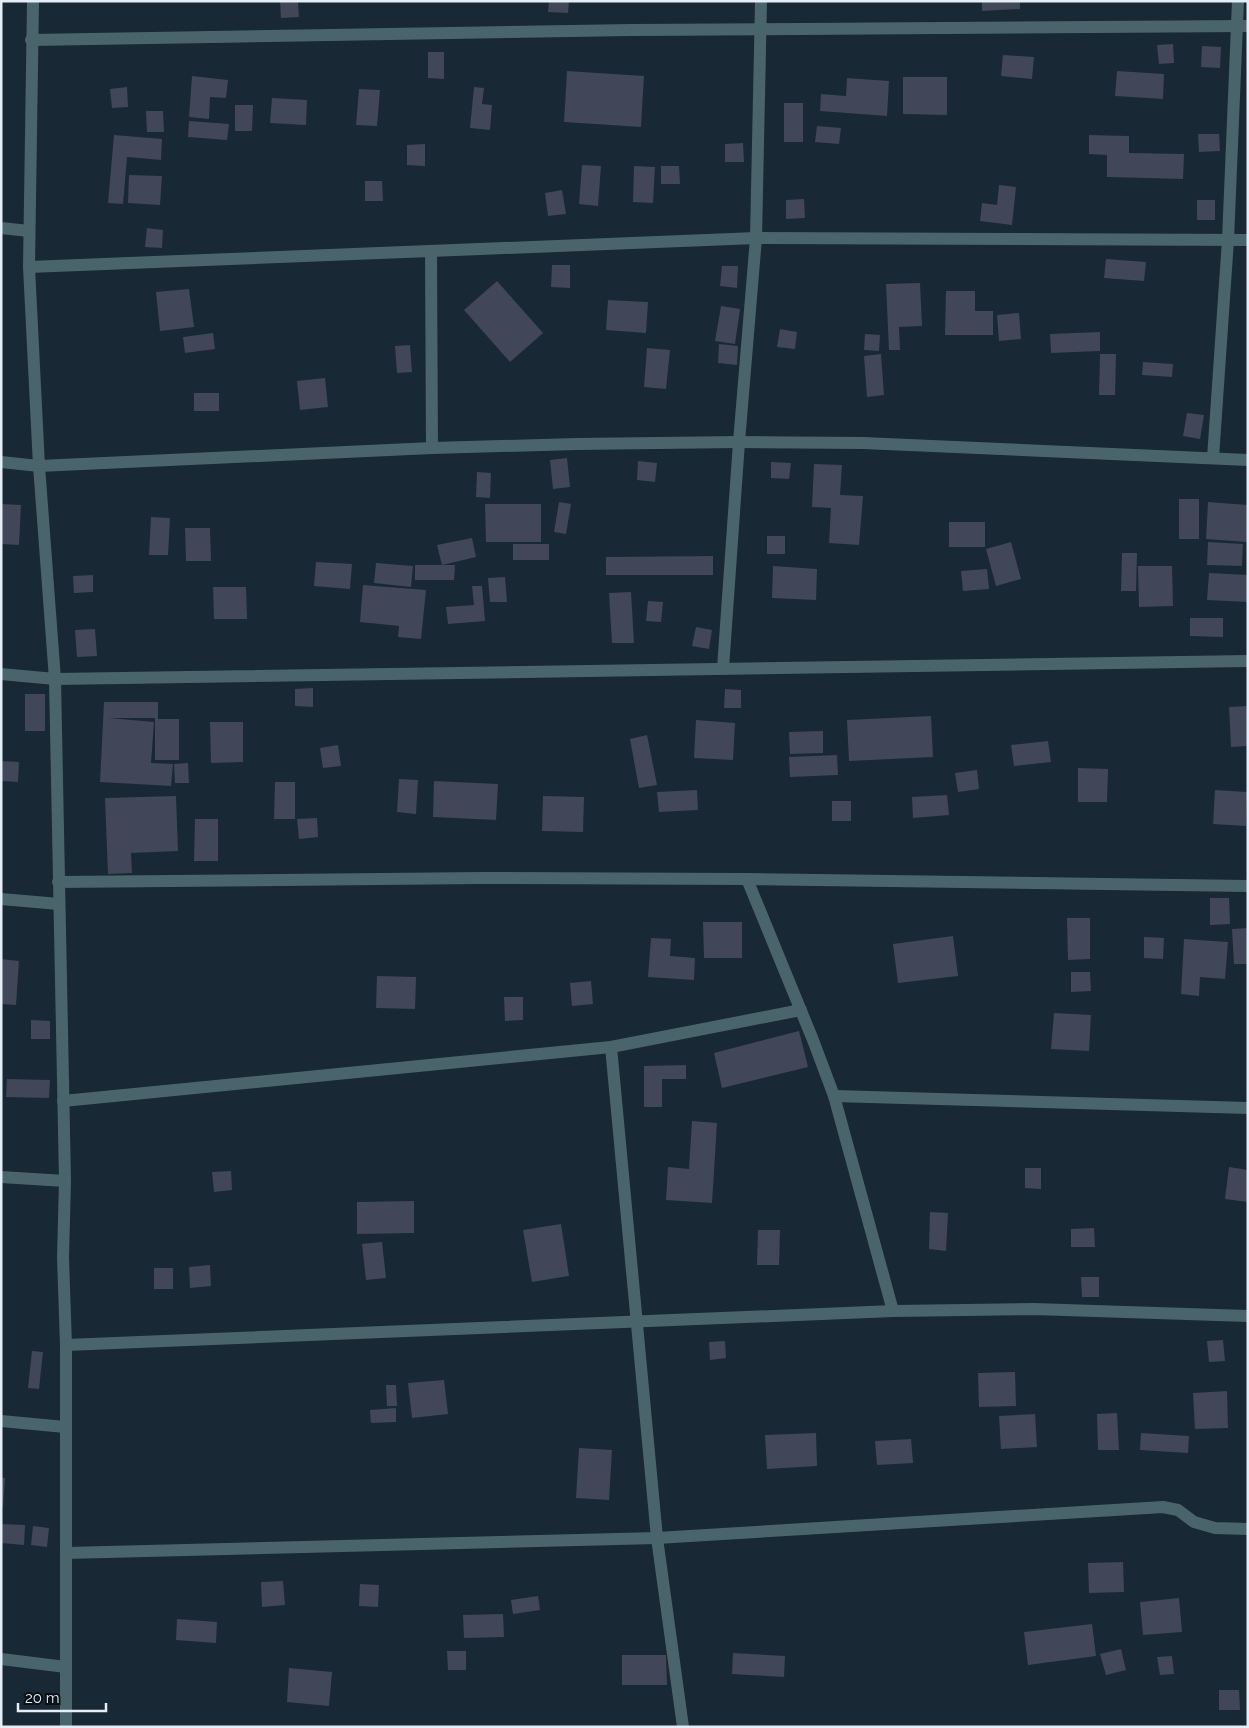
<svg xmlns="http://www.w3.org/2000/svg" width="1249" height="1728" font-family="Raleway,sans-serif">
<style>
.building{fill:#414658}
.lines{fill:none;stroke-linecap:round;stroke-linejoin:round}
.minor{stroke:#49656b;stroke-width:12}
</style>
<rect width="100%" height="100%" fill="#182834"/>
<!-- building -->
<g class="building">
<polygon points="280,1 298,1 299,17 281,18"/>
<polygon points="549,1 569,1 568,13 548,12"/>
<polygon points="982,1 1020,1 1020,9 982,11"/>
<polygon points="1173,44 1174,63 1159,64 1157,45"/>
<polygon points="1202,46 1221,47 1220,68 1201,67"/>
<polygon points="428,52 444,52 444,79 428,78"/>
<polygon points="1003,55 1034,57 1032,79 1001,76"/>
<polygon points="567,71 644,76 641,127 564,122"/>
<polygon points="1117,71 1164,74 1163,99 1115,96"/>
<polygon points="192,76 228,80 226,98 210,97 209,119 189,117"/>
<polygon points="903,77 947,77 947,115 903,114"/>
<polygon points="847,78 889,81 887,116 820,111 821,94 846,96"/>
<polygon points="127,87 128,107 112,108 110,89"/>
<polygon points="474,87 484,88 482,104 492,105 490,130 470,128"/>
<polygon points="359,89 380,90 377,126 356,125"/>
<polygon points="272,98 307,100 306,125 270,123"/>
<rect x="784" y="103" width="19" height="39"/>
<polygon points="235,105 253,105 252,131 235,131"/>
<polygon points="146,111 163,111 164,132 147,132"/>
<polygon points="189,121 229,124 227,140 188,137"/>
<polygon points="817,126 841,128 839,144 815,142"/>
<polygon points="1198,134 1219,134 1220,151 1199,152"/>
<polygon points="114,135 162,139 161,160 127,157 123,204 108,203"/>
<polygon points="1089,135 1129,136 1129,153 1184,154 1183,179 1107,177 1107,155 1089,154"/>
<polygon points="743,143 744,162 725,162 725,144"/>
<polygon points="425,144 425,166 407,165 407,145"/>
<polygon points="582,165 601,166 598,206 579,204"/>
<polygon points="634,166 655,167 653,203 633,202"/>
<polygon points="661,166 679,166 680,184 661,184"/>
<polygon points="129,175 162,176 160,205 128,203"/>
<polygon points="365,181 382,181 383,201 365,201"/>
<polygon points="999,185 1016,187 1012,225 980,221 982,203 997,205"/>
<polygon points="562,190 566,214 548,216 545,193"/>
<polygon points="804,199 805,218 786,219 786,200"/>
<rect x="1197" y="200" width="18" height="20"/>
<polygon points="147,228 163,230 162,248 145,247"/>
<polygon points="1106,259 1146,262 1144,281 1104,278"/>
<polygon points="552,265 570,265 570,288 551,287"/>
<polygon points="722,266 738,266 737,288 720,286"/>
<polygon points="497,281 543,333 510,362 464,310"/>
<polygon points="920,283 922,326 899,327 900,350 889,350 886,284"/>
<polygon points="189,289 194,327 160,331 156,292"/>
<polygon points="946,291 975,291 975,311 993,311 993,335 945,335"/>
<polygon points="608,300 648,302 646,333 606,330"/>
<polygon points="721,306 740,309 735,344 715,341"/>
<polygon points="1019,313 1021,339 999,341 997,315"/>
<polygon points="780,329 797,332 795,349 777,347"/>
<polygon points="1100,332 1100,351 1051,353 1050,334"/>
<polygon points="213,333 215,349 185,353 183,337"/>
<polygon points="865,334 880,335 879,351 864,350"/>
<polygon points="719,344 738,346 737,365 718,363"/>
<polygon points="410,345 412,372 397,373 395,346"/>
<polygon points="647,348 670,350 666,389 644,387"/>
<polygon points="881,354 884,395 867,397 864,356"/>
<polygon points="1100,354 1116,354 1115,395 1099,395"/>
<polygon points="1143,362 1173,364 1172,377 1142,375"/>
<polygon points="325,378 328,407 300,410 297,381"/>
<rect x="194" y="393" width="25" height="18"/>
<polygon points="1187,413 1204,415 1200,439 1183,436"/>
<polygon points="567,458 570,487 553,489 550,460"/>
<polygon points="638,461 657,463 655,482 637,480"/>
<polygon points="771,462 791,463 789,479 771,478"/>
<polygon points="814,464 842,465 840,495 863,496 859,545 829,543 831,508 812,507"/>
<polygon points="477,472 491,473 490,498 476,497"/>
<rect x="1179" y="499" width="20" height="40"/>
<polygon points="559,502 571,504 566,534 554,532"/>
<polygon points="1208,502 1248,505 1247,542 1206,539"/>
<polygon points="1,504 21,505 19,545 1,544"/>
<polygon points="485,504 541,504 541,542 486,542"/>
<polygon points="151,517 170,518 168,555 149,555"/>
<rect x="949" y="522" width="36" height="25"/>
<polygon points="185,528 210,528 211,561 186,561"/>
<rect x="767" y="536" width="18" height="18"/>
<polygon points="472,538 476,557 442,565 437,545"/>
<polygon points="1011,542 1021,579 996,586 986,549"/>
<polygon points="1208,542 1243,544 1242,566 1207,565"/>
<rect x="513" y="544" width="36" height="16"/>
<polygon points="1122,553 1137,553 1136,591 1121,591"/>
<polygon points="713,556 713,575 606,575 606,557"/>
<polygon points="316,562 352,564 350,589 314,586"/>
<polygon points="376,563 413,566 411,587 374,583"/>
<polygon points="415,565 455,565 454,580 415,580"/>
<polygon points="773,566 817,569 816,600 772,598"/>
<polygon points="1138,566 1172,566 1173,606 1139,607"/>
<polygon points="987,569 989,589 963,591 961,571"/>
<polygon points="1209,573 1248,575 1248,602 1207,600"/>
<polygon points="93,575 93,592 74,593 73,576"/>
<polygon points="505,577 507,602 490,602 488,578"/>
<polygon points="363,585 426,590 421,639 398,637 399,626 360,622"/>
<polygon points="472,586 482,586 485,621 448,624 446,607 474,605"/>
<polygon points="213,587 246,587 247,619 214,619"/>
<polygon points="631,592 634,643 612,643 609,593"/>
<polygon points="648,601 663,602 661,622 646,621"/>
<polygon points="1190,618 1223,618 1223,637 1190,636"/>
<polygon points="696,627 712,630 709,649 692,646"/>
<polygon points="95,629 97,656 77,657 75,630"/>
<polygon points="313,688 313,707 295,706 295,689"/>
<polygon points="725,689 741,690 741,708 724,708"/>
<rect x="25" y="694" width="20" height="37"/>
<polygon points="104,702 158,702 158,719 179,719 179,760 155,760 155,718 109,718 154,722 151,763 173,764 171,786 100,782"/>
<polygon points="1248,706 1248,746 1231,747 1229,707"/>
<polygon points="931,716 933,757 849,761 847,720"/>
<polygon points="696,720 735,723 733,760 694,758"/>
<polygon points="210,722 243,722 243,762 211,763"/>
<polygon points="823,731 823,753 790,754 789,732"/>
<polygon points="647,735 657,785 639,788 630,739"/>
<polygon points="1048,741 1051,762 1014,766 1011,745"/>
<polygon points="338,745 341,766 323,768 320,748"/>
<polygon points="837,755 838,775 790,777 789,757"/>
<polygon points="1,761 19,762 18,782 1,781"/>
<polygon points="188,763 189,783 175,783 174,764"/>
<polygon points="1078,768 1108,769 1107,802 1078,802"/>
<polygon points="977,770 979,789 958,792 955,773"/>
<polygon points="399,779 418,780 416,814 397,812"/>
<polygon points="434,781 498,784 496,820 433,817"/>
<polygon points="275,782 295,782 295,819 274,819"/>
<polygon points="697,790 698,810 659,812 657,792"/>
<polygon points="1215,790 1247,792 1246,826 1213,824"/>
<polygon points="947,795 949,815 913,818 912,797"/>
<polygon points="176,796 178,851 131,853 132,873 108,874 105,798"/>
<polygon points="543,796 584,797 583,832 542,831"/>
<rect x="832" y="801" width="19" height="20"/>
<polygon points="317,818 318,837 299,839 297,819"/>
<polygon points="195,819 218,819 218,861 194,861"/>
<polygon points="1210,898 1229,898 1230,924 1210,925"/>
<polygon points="1067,918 1090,918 1090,959 1068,960"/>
<polygon points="703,922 742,922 742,958 704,958"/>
<polygon points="1248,928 1248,964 1234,964 1232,929"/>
<polygon points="953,936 958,976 898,983 893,944"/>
<polygon points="1144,937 1164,938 1163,959 1144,958"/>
<polygon points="651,938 671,939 670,956 695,958 694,980 648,977"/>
<polygon points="1184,939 1228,942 1225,979 1200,977 1199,996 1181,994"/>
<polygon points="1,959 19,961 16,1005 1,1004"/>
<polygon points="1071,972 1090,972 1091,991 1071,992"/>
<polygon points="377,976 416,977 415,1009 376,1008"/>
<polygon points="591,981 593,1004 572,1006 570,983"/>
<polygon points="504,997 523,997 523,1020 505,1021"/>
<polygon points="1054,1013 1091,1015 1089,1051 1051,1049"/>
<polygon points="31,1020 50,1021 50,1039 31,1039"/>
<polygon points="799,1031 808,1067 722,1088 714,1053"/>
<polygon points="686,1065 686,1079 662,1079 662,1107 644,1107 644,1066"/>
<polygon points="7,1079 50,1080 49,1098 6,1097"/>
<polygon points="692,1121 717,1123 712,1203 666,1200 668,1167 689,1169"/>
<polygon points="1229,1167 1248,1170 1248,1202 1225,1199"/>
<polygon points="1025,1168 1041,1168 1041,1189 1025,1188"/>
<polygon points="231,1171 232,1190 214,1192 212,1172"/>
<polygon points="414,1201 414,1233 357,1234 357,1202"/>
<polygon points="930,1212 948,1213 946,1251 929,1249"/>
<polygon points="561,1224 569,1276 532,1282 523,1230"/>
<polygon points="1094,1228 1095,1247 1071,1247 1071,1229"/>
<polygon points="758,1230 780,1230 779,1265 757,1265"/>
<polygon points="382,1242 386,1278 366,1280 362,1244"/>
<polygon points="210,1265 211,1286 190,1288 189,1267"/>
<rect x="154" y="1268" width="19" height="21"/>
<polygon points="1081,1277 1099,1277 1099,1297 1082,1297"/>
<polygon points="1223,1340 1225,1361 1209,1362 1207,1341"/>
<polygon points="725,1341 726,1358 710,1360 709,1342"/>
<polygon points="32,1351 43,1352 39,1389 28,1388"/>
<polygon points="1015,1372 1016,1406 979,1407 978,1373"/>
<polygon points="444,1380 448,1414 412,1418 408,1383"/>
<polygon points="386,1385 396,1385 397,1406 387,1406"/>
<polygon points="1227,1391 1228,1428 1195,1429 1193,1393"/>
<polygon points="396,1408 396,1422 371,1423 370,1410"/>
<polygon points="1117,1413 1119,1450 1098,1450 1097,1414"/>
<polygon points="1035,1414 1037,1447 1001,1449 999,1416"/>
<polygon points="816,1433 817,1466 767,1469 765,1435"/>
<polygon points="1141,1433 1189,1436 1188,1453 1140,1450"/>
<polygon points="911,1439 913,1463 877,1465 875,1441"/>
<polygon points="579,1448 612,1450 609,1500 576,1498"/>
<polygon points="1,1477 5,1478 3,1507 1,1507"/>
<polygon points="1,1524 25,1525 24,1545 1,1543"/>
<polygon points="33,1526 49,1528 47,1547 31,1545"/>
<polygon points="1123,1562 1124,1592 1089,1593 1088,1563"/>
<polygon points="283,1581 285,1605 262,1607 261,1582"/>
<polygon points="360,1584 379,1585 378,1607 359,1606"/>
<polygon points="538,1596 540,1610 513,1614 511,1600"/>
<polygon points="1179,1598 1182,1632 1143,1635 1140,1602"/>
<polygon points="503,1614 504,1637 464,1638 463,1615"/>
<polygon points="177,1619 217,1622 216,1643 176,1640"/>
<polygon points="1092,1624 1096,1656 1028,1665 1024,1632"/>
<polygon points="1121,1649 1126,1670 1106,1675 1100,1654"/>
<polygon points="447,1651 466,1651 466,1670 448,1670"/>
<polygon points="733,1653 785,1656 784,1677 732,1674"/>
<polygon points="622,1655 666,1655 667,1685 622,1685"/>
<polygon points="1172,1656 1174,1674 1160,1675 1157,1657"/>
<polygon points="289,1668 332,1672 329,1706 287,1702"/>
<polygon points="1219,1690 1239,1690 1240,1710 1219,1710"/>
</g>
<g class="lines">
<!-- minor -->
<g class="minor">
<polyline points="33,1 29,267 39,466 55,679 65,1181 63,1258 66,1345 66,1727"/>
<polyline points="31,40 632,30 1248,26"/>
<polyline points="1,228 29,231"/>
<polyline points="431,252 432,448"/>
<polyline points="29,267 756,238 1248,240"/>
<polyline points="1213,458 1228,240 1238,1"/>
<polyline points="1,462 39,466 432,448 576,444 739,442 863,443 1248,460"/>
<polyline points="723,668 739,442 756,238 761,1"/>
<polyline points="1,674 55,679 1248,661"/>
<polyline points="747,879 813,1040 834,1096 893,1311"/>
<polyline points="58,882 481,878 747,879 1248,886"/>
<polyline points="1,899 59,904"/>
<polyline points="611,1047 657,1538 683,1727"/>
<polyline points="834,1096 1248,1108"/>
<polyline points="63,1101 611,1047 801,1010"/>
<polyline points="1,1177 65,1181"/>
<polyline points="66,1345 893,1311 1034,1309 1248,1316"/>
<polyline points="1,1421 65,1427"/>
<polyline points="66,1553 657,1538 1163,1507 1178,1510 1194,1522 1215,1528 1248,1529"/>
<polyline points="1,1659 66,1667"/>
</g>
</g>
<!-- border -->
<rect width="1249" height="1728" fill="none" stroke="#e4eef6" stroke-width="5"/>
<!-- scale -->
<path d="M18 1703v8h88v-8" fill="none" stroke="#e4eef6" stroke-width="2.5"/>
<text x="25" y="1703" font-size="15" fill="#e4eef6" stroke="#091016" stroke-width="4" paint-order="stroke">20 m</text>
</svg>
